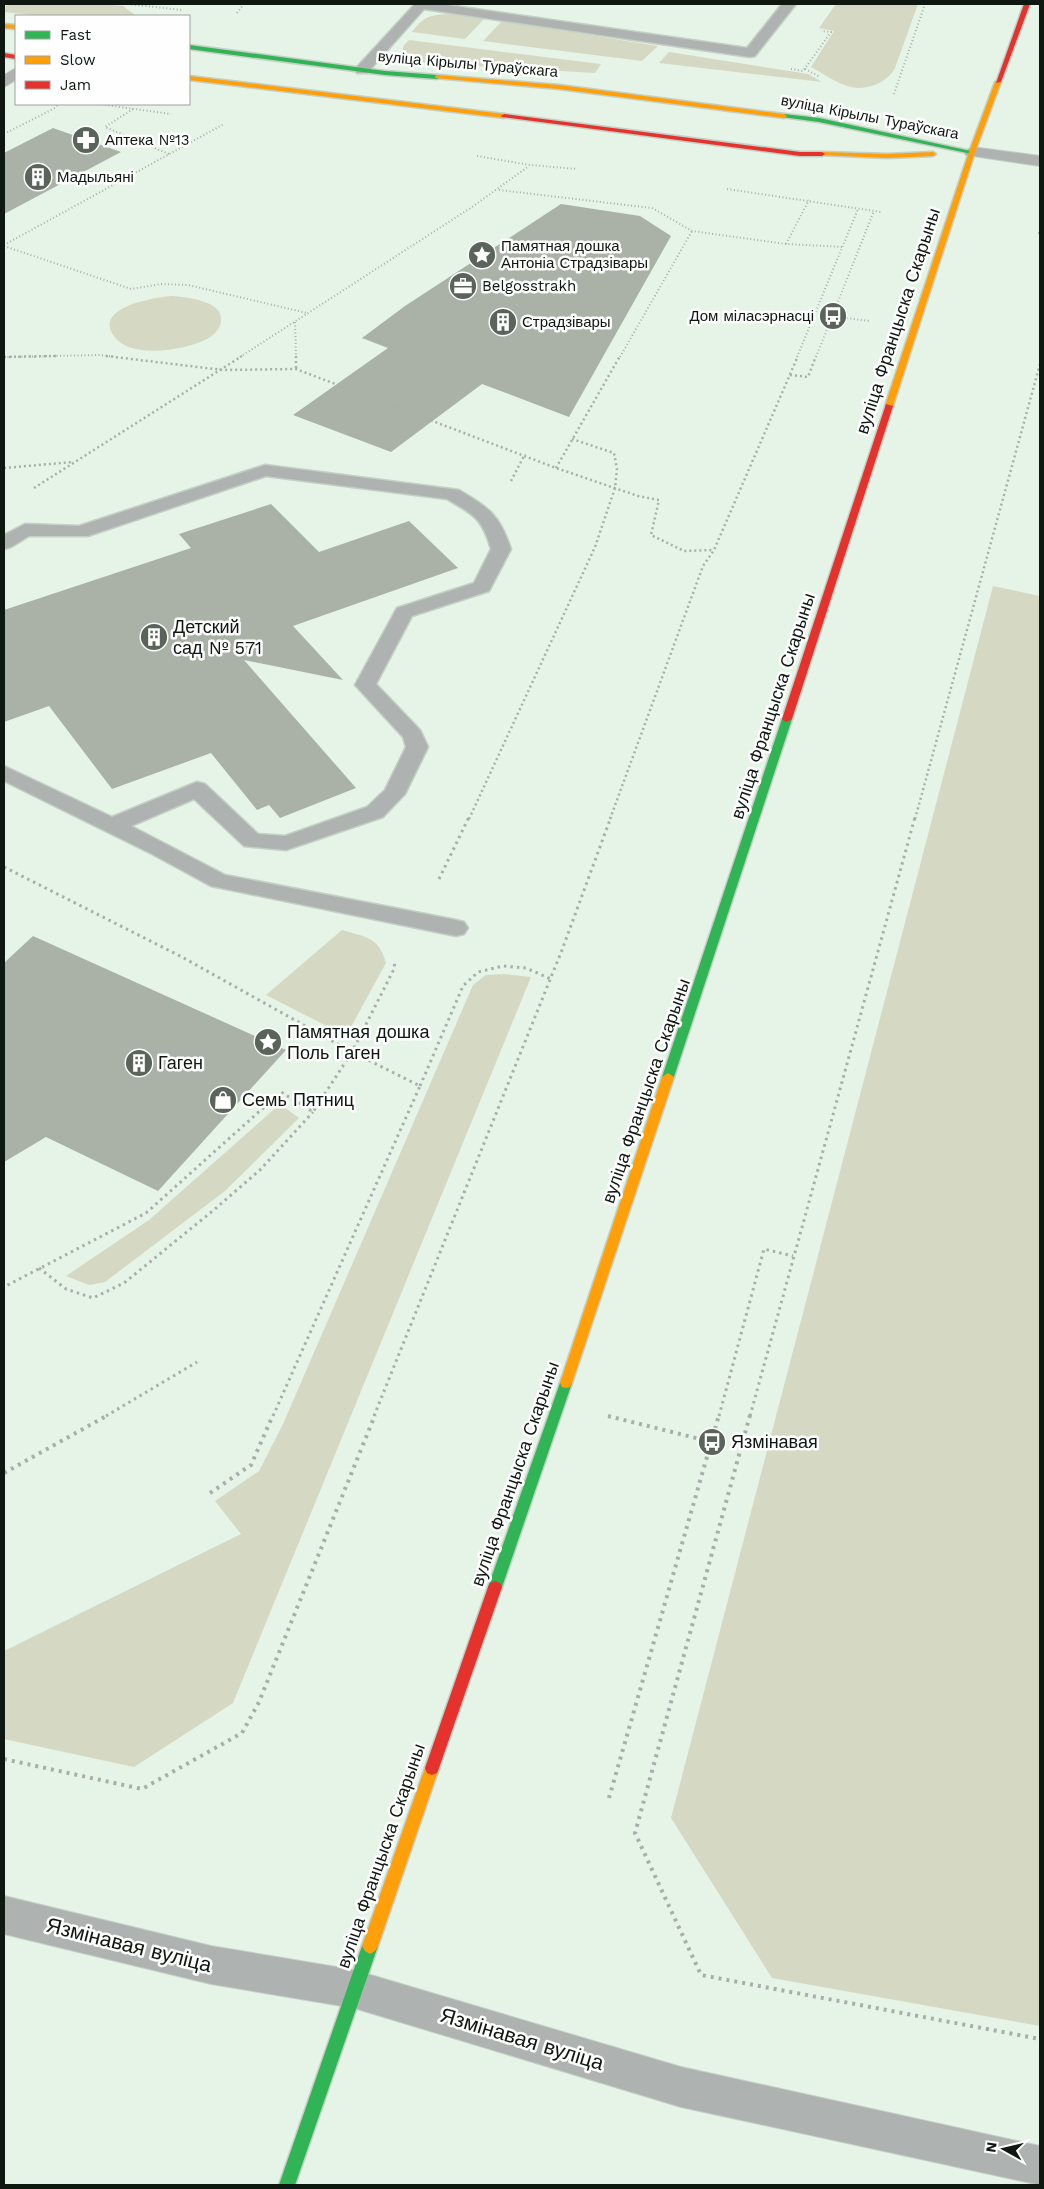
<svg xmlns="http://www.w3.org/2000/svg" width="1044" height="2189" font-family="'Work Sans',sans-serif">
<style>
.green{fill:#d5d9c3}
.building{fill:#aab2a7}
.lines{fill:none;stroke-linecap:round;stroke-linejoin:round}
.lane-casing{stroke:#c4cfc5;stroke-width:3}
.street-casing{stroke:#c4cfc5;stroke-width:2}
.fast-casing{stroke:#c4cfc5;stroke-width:3}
.slow-casing{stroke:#c4cfc5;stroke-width:3}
.jam-casing{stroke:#c4cfc5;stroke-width:3}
.path-far3{stroke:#a8afab;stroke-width:2;stroke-dasharray:1 2.5;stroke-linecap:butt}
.path-far2{stroke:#a8afab;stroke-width:2.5;stroke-dasharray:2 3;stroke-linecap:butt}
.path-far1{stroke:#a8afab;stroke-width:3;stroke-dasharray:2.5 4;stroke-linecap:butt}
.path{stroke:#a8afab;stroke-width:4;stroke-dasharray:3 5;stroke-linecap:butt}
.lane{fill:#aeb3b1;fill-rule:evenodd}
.street{fill:#aeb3b1;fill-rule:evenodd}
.fast{fill:#30b455;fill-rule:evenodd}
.slow{fill:#ff9f0a;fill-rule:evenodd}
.jam{fill:#e5322d;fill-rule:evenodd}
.labels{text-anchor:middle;stroke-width:5;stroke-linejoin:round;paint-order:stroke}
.far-street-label{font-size:15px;fill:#0e1710;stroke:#fefefe}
.far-poi-label{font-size:15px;fill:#0e1710;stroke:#fefefe;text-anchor:start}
.street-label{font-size:18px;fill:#0e1710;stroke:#fefefe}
.poi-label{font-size:18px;fill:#0e1710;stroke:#fefefe;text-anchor:start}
.near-street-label{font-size:21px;fill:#0e1710;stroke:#fefefe}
</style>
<rect width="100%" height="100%" fill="#e6f3e7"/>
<!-- green -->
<g class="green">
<polygon points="8,4 104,4 123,6 135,15 41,16 4,12 4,8"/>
<path d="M836,4H918L895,68C888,82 867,91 851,87C837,84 823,73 811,67L834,31L819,28Z"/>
<path d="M452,14L485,18L465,39L412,32C425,15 430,15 452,14Z"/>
<polygon points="502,21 658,46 642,61 483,41"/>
<polygon points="409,40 601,64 595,73 425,63 413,60 402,51 404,45"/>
<polygon points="669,52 808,74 822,82 659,63"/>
<path d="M172,296C186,297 224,301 221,321C220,329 214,335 207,339C186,350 130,360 114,336C93,307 156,297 172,296Z"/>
<polygon points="993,586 1040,596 1040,2026 772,1978 671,1818"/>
<path d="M342,930C366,937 379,937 386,963L346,1036L266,995Z"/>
<polygon points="504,974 531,977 233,1703 134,1767 4,1739 4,1651 241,1534 215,1501 259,1471 283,1424 473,985 486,975"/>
<polygon points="280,1104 299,1118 225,1191 105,1282 89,1285 66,1276 149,1220"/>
</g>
<!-- building -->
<g class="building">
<polygon points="53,128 121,152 4,214 4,153"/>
<polygon points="561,204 640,216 671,236 569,417 482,384 391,452 293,415 388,348 362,338 405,306"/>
<polygon points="271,504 319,552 409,521 458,568 293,626 343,680 244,660 356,788 280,818 269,805 257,810 211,753 112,789 49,706 4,722 4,610 191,548 179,534"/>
<polygon points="33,936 286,1050 158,1191 46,1137 4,1162 4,963"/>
</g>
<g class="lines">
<defs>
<g id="lane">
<polygon points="415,4 440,4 747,48 782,4 796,4 755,56 750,57 424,9 367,73 357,73 355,70 357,67"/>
<path d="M265,465L459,490C489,508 499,514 511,549L489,591L412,616L376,684L420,730L428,747L405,794L383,817L286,850L244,846L194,799L131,826L225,875L456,920L464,922L468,928L464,934L456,936L211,886L152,854L4,781V766L112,817L197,782L205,784L258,834L285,836L367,807L385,790L406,747L403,737L355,685L397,608L474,583L491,549C482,518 474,515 447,499L266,476L88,536H29L11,547L4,549V535L25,524L79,526Z"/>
</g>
<g id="street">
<polygon points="16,68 16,80 4,87 4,75"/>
<polygon points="972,147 1040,156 1040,166 966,155 964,152"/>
<polygon points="4,1896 211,1946 354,1970 681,2067 1040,2146 1040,2185 681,2107 354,2008 211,1984 4,1934"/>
</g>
<g id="fast">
<polygon points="189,45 385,71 437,75 440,77 437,79 385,75 189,49"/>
<polygon points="784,114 819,118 975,152 972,154 819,122 782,117 782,115"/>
<polygon points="787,716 792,719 674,1077 672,1080 664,1080 662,1077 782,719"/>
<polygon points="566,1378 570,1379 572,1383 502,1587 500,1591 495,1593 490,1591 488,1587 560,1383 562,1379"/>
<polygon points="370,1938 375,1941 378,1946 295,2185 279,2185 362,1946 365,1941"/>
</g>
<g id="slow">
<polygon points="4,24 16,25 16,29 4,28"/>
<polygon points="437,75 559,85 784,114 787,116 784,118 559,89 435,78 435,76"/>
<polygon points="189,76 504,114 507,116 504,118 189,80"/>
<polygon points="998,80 1001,82 975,152 893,406 886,408 885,406 969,152 995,82"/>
<polygon points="822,152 887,154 933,152 936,154 933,156 887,158 820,155 819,154"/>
<polygon points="668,1073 674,1077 572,1383 570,1387 566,1388 562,1387 560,1383 662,1077"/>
<polygon points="432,1761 437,1763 439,1768 378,1946 375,1951 370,1954 365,1951 362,1946 425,1768 427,1763"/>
</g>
<g id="jam">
<polygon points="1024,4 1030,4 1001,82 996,83"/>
<polygon points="4,53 16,55 16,59 4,57"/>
<polygon points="504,114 800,152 822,152 825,154 822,156 800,156 502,117 501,116"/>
<polygon points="886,404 893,406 792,719 787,722 784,721 782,719"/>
<polygon points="495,1581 500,1583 502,1587 439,1768 437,1773 432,1775 427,1773 425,1768 488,1587 490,1583"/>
</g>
</defs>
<!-- lane casing -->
<use href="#lane" class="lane-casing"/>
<!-- street casing -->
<use href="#street" class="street-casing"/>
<!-- fast casing -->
<use href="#fast" class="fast-casing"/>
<!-- slow casing -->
<use href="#slow" class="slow-casing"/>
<!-- jam casing -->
<use href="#jam" class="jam-casing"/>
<!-- path-far3 -->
<g class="path-far3">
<polyline points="128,4 182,10"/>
<polyline points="237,13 244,4"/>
<polyline points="791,69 803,71 831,32 821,31"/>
<polyline points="805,69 820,77"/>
<polyline points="894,94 925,4"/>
<polyline points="98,104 171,114"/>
<polyline points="133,109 105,127 171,155"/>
<polyline points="4,134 55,108 58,104"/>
<polyline points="477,156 530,165 577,169"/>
<polyline points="727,189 881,212"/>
<polyline points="499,190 652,208 692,231 786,244 844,247"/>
<polyline points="1038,233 1040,233"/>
<polyline points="786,244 809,200"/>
<polyline points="4,245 224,124"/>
<polyline points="4,246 131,289 161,284 188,285 307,313"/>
<polyline points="833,316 869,321"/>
<polyline points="295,322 296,357"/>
<polyline points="4,357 99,355 117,357"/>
<polyline points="240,357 472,207 529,166"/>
<polyline points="620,357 692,231"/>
<polyline points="797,357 858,209"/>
<polyline points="816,357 874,211"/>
</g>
<!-- path-far2 -->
<g class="path-far2">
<polyline points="106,356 223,370 296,369 556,468 638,496 659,500 651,535 684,551 714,550"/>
<polyline points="296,356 296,369"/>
<polyline points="4,357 56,356"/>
<polyline points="790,375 808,377 816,356"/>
<polyline points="4,468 73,462"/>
<polyline points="556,468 620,356"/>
<polyline points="511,481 525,454"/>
<polyline points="34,488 242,356"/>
<polyline points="469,819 595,547 615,488 617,469 614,453 572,439"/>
<polyline points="610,819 703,566 714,550 798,356"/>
<polyline points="915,819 1040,364"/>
</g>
<!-- path-far1 -->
<g class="path-far1">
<polyline points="4,867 182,957 352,1052 313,1112 281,1092 146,1213 4,1287"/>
<polyline points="439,879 469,817"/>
<polyline points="420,1086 463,986 478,972 503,966 526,968 551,979"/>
<polyline points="39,1268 66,1289 93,1298 124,1283 215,1209 261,1169 313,1112"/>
<polyline points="106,1416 197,1362"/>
<polyline points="273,1416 420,1086 352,1052 394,969 395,961"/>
<polyline points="374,1416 562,950 611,817"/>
<polyline points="719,1416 764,1249 793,1256"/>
<polyline points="750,1416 915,817"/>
</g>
<!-- path -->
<g class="path">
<polyline points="750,1415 635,1833 701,1975 1040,2039"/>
<polyline points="608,1416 712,1442"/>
<polyline points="4,1473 108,1415"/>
<polyline points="210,1493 251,1465 273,1415"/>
<polyline points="4,1759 142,1789 242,1733 259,1702 375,1415"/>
<polyline points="609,1798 719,1415"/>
</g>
<!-- lane -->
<use href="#lane" class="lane"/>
<!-- street -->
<use href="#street" class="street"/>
<!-- fast -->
<use href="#fast" class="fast"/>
<!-- slow -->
<use href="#slow" class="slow"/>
<!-- jam -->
<use href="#jam" class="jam"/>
</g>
<!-- icons -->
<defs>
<symbol id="pharmacy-disc" viewBox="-11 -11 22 22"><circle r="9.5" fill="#5a645b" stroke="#fefefe"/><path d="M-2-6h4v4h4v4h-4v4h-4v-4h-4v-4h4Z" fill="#fff"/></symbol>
<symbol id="building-disc" viewBox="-11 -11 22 22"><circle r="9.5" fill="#5a645b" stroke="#fefefe"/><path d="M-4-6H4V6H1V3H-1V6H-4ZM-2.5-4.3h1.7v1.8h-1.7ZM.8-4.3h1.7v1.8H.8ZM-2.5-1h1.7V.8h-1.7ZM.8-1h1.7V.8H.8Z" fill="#fff"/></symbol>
<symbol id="sight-disc" viewBox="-11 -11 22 22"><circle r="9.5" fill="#5a645b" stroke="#fefefe"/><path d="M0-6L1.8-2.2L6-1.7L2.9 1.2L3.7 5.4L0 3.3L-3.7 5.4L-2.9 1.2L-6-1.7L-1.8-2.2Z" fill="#fff"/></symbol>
<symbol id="office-disc" viewBox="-11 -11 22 22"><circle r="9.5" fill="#5a645b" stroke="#fefefe"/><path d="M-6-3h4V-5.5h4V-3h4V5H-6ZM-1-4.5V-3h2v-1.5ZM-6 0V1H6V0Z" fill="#fff"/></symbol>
<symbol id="bus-disc" viewBox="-11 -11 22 22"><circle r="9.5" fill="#5a645b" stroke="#fefefe"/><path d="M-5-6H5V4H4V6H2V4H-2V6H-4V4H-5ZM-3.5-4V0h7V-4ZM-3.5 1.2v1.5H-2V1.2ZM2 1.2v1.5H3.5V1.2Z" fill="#fff"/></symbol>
<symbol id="shop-disc" viewBox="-11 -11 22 22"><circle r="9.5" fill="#5a645b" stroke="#fefefe"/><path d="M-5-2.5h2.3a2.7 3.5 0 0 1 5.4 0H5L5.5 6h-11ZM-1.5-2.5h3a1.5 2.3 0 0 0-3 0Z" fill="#fff"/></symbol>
</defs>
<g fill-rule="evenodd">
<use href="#pharmacy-disc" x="70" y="124" width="32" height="32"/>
<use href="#building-disc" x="22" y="161" width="32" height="32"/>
<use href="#sight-disc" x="466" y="239" width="32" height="32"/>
<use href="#office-disc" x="447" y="270" width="32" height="32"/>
<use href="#bus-disc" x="817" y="300" width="32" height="32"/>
<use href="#building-disc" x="487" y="306" width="32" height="32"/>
<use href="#building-disc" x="138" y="621" width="32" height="32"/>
<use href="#sight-disc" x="252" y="1026" width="32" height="32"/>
<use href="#building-disc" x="123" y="1047" width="32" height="32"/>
<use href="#shop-disc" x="207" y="1084" width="32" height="32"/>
<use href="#bus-disc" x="696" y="1426" width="32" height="32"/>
</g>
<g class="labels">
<!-- far-street labels -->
<g class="far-street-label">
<text transform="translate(468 64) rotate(5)" y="5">вуліца Кірылы Тураўскага</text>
<text transform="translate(870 117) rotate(11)" y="5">вуліца Кірылы Тураўскага</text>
</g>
<!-- far-poi labels -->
<g class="far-poi-label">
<text x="105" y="145">Аптека №13</text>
<text x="57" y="182">Мадыльяні</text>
<text x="501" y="251">Памятная дошка<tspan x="501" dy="17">Антоніа Страдзівары</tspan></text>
<text x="482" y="291">Belgosstrakh</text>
<text x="814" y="321" text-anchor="end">Дом міласэрнасці</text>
<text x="522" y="327">Страдзівары</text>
</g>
<!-- street labels -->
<g class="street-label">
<text transform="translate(898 321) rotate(-72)" y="6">вуліца Францыска Скарыны</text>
<text transform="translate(773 706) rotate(-72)" y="6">вуліца Францыска Скарыны</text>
<text transform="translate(646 1091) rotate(-71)" y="6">вуліца Францыска Скарыны</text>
<text transform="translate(515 1474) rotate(-71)" y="6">вуліца Францыска Скарыны</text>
<text transform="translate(381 1856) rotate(-71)" y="6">вуліца Францыска Скарыны</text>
</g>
<!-- poi labels -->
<g class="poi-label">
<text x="173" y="633">Детский<tspan x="173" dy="21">сад № 571</tspan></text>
<text x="287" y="1038">Памятная дошка<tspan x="287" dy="21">Поль Гаген</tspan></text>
<text x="158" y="1069">Гаген</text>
<text x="242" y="1106">Семь Пятниц</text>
<text x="731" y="1448">Язмінавая</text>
</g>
<!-- near-street labels -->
<g class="near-street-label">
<text transform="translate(129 1945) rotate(14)" y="7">Язмінавая вуліца</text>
<text transform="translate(522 2039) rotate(17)" y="7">Язмінавая вуліца</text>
</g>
</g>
<!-- border -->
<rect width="1044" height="2189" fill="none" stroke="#0e1710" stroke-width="10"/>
<!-- legend -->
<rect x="15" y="15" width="175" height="90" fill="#fefefe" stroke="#9ea29f"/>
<rect x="25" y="31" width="25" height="8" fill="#30b455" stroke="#9ea29f"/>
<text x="60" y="40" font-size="15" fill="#0e1710">Fast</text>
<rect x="25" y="56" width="25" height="8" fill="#ff9f0a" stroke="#9ea29f"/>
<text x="60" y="65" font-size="15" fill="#0e1710">Slow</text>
<rect x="25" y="81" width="25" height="8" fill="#e5322d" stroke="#9ea29f"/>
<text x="60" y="90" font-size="15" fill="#0e1710">Jam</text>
<!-- north arrow -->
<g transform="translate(1004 2149) rotate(278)" stroke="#fefefe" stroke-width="4" paint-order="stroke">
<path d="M0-4L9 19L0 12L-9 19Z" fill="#0e1710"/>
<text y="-8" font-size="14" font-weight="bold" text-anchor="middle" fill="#0e1710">N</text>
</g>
</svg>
